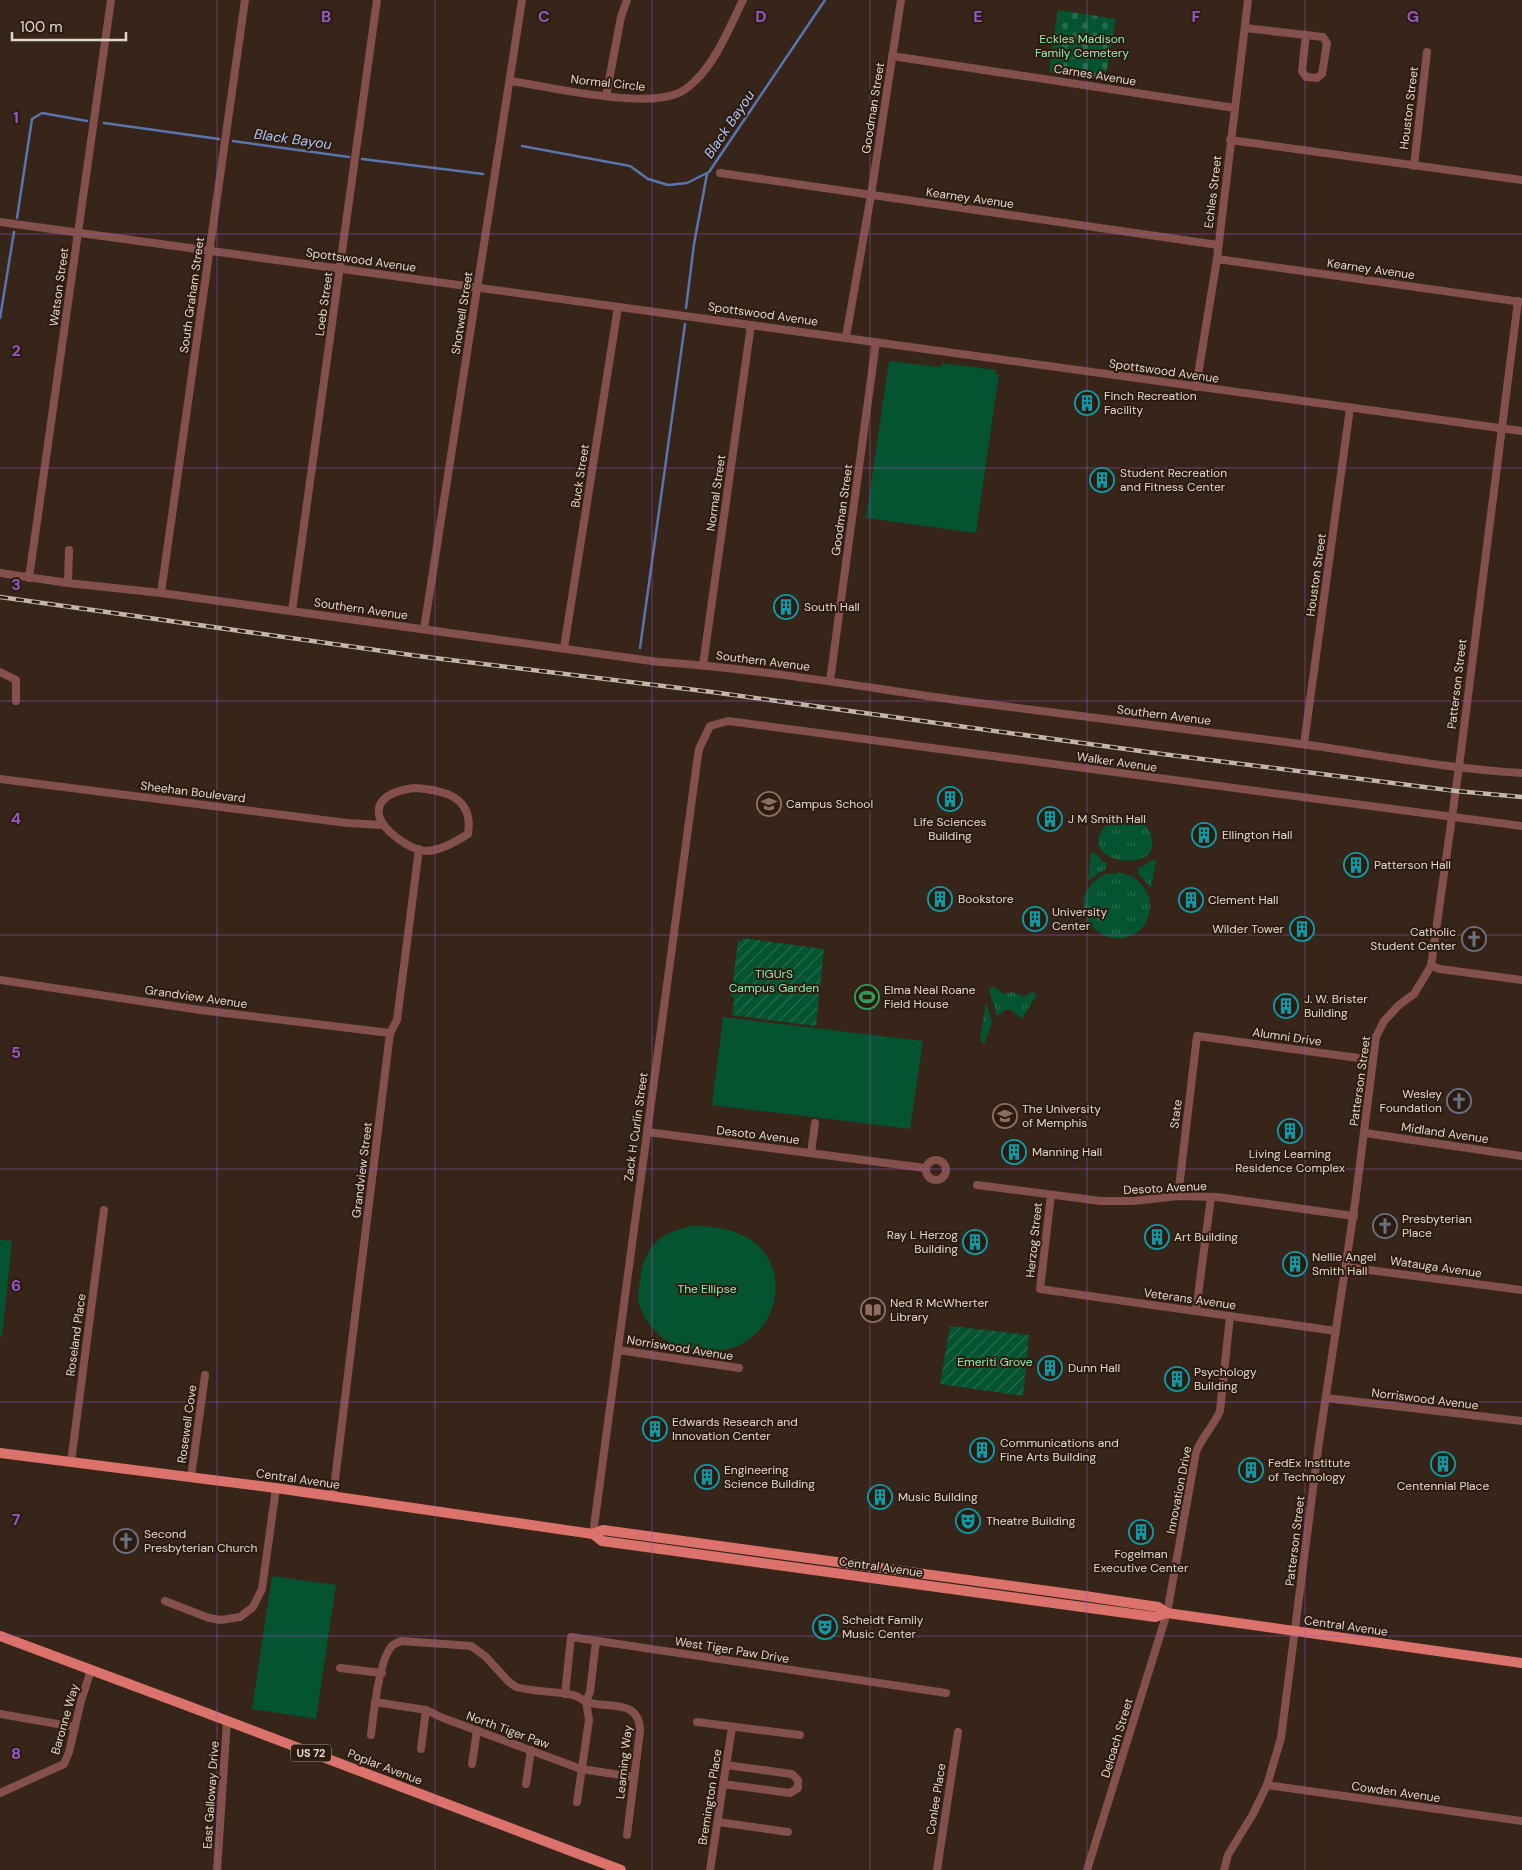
<svg xmlns="http://www.w3.org/2000/svg" width="1522" height="1870" font-family="'DM Sans',sans-serif">
<style>
.grass{fill:url(#grass-tufts)}
.cemetery{fill:url(#cemetery-stones)}
.park{fill:#045432}
.garden{fill:url(#garden-furrows)}
.lines{fill:none;stroke-linecap:round;stroke-linejoin:round}
.stream{stroke:#5a75ae;stroke-width:2.5}
.minor{stroke:#83504c;stroke-width:8}
.major{stroke:#db736c;stroke-width:10}
.rail-casing{stroke:#c2b6ac;stroke-width:4.5}
.rail{stroke:#2c1b0e;stroke-width:2.5;stroke-dasharray:8;stroke-linecap:butt}
.grid{fill:none;stroke:#9557c3;stroke-width:1;stroke-opacity:0.55}
.labels{text-anchor:middle;stroke-width:4;stroke-linejoin:round;paint-order:stroke}
.shield{fill:#2c1b0e;stroke:#ab9f94;stroke-width:1}
.shield-label{font-size:11px;font-weight:bold;fill:#e2d7ce}
.park-label{font-size:12px;fill:#87ecb3;stroke:#2c1b0e}
.street-label{font-size:12px;fill:#e2d7ce;stroke:#2c1b0e}
.poi-label{font-size:12px;fill:#e2d7ce;stroke:#2c1b0e;text-anchor:start}
.water-label{font-size:14px;font-style:italic;fill:#aec6f8;stroke:#2c1b0e}
.grid-label{font-size:16px;text-anchor:middle;font-weight:bold;fill:#9557c3;stroke:#2c1b0e;stroke-width:4;stroke-linejoin:round;paint-order:stroke}
</style>
<defs>
<pattern id="grass-tufts" width="24" height="20" patternUnits="userSpaceOnUse" patternTransform="scale(1.25)"><rect width="24" height="20" fill="#045432"/><path d="M3 7l-1-3M5 7V3M7 7l1-3M15 17l-1-3M17 17v-4M19 17l1-3" fill="none" stroke="#286c4e"/></pattern>
<pattern id="cemetery-stones" width="16" height="16" patternUnits="userSpaceOnUse" patternTransform="scale(1.25)"><rect width="16" height="16" fill="#045432"/><path d="M2 7V4a2 2 0 0 1 4 0v3zM10 15v-3a2 2 0 0 1 4 0v3z" fill="#286c4e"/></pattern>
<pattern id="garden-furrows" width="10" height="10" patternUnits="userSpaceOnUse" patternTransform="scale(1.25)"><rect width="10" height="10" fill="#045432"/><path d="M-1 1l2-2M0 10L10 0M9 11l2-2" fill="none" stroke="#286c4e"/></pattern>
</defs>
<rect width="100%" height="100%" fill="#362518"/>
<!-- grass -->
<g class="grass">
<path d="M1119,814L1125,821H1134L1139,816C1197,885 1045,866 1119,814Z"/>
<polygon points="1091,852 1095,853 1101,859 1101,861 1107,863 1106,869 1088,880"/>
<polygon points="1153,860 1156,862 1151,888 1138,873 1138,867 1144,866 1144,865"/>
<path d="M1117,872L1126,874L1129,876L1130,875C1148,885 1156,905 1145,924C1141,931 1132,937 1123,938C1093,943 1067,903 1096,880C1100,877 1105,873 1110,873C1112,873 1114,874 1116,874Z"/>
<polygon points="991,987 996,988 1003,994 1012,992 1024,997 1032,992 1036,993 1036,996 1022,1019 1011,1010 1005,1010 997,1016 989,990"/>
<polygon points="986,1001 992,1023 984,1044 980,1040"/>
</g>
<!-- cemetery -->
<polygon class="cemetery" points="1058,10 1116,19 1105,80 1049,72"/>
<!-- park -->
<g class="park">
<polygon points="889,361 941,367 942,363 996,370 995,374 999,374 976,533 866,518"/>
<polygon points="723,1017 923,1041 910,1129 712,1105"/>
<path d="M692,1226C709,1226 728,1228 744,1236C793,1260 782,1332 732,1348C719,1352 708,1351 694,1349C690,1348 684,1348 679,1347C660,1341 639,1317 638,1296C638,1292 639,1286 640,1281C643,1249 659,1232 692,1226Z"/>
<polygon points="0,1240 12,1241 2,1337 0,1336"/>
<polygon points="272,1576 336,1585 316,1719 252,1709"/>
</g>
<!-- garden -->
<g class="garden">
<polygon points="742,938 824,949 816,1026 732,1015 734,997 731,996 738,941 742,941"/>
<polygon points="950,1326 1029,1335 1023,1396 940,1384"/>
</g>
<g class="lines">
<!-- stream -->
<g class="stream">
<polyline points="104,123 219,139"/>
<polyline points="233,141 349,157"/>
<polyline points="522,146 630,166 648,179 668,185 687,183 709,172 825,0"/>
<polyline points="362,159 483,174"/>
<polyline points="17,218 32,119 42,113 87,121"/>
<polyline points="686,308 694,244 707,174"/>
<polyline points="0,318 14,232"/>
<polyline points="640,648 685,324"/>
</g>
<!-- minor -->
<g class="minor">
<polyline points="1245,28 1306,35 1302,71 1306,77 1317,78 1322,74 1327,43 1323,37 1306,35"/>
<polyline points="892,56 1235,108"/>
<path d="M510,81C551,87 639,108 676,94C682,92 690,86 695,81C717,60 729,28 743,0"/>
<polyline points="606,96 621,17 627,0"/>
<polyline points="1230,140 1522,180"/>
<polyline points="1414,166 1427,52"/>
<polyline points="720,173 1218,245"/>
<polyline points="0,222 1522,431"/>
<polyline points="1217,259 1522,302"/>
<polyline points="846,337 871,195 901,0"/>
<polyline points="1196,387 1217,259 1248,0"/>
<path d="M0,573L68,583L161,593L659,662C764,669 867,688 971,702C1081,717 1191,729 1301,744C1374,754 1448,769 1522,773"/>
<polyline points="29,578 111,0"/>
<polyline points="68,583 69,550"/>
<polyline points="161,593 245,0"/>
<polyline points="292,611 377,0"/>
<polyline points="424,629 522,0"/>
<polyline points="564,648 618,307"/>
<polyline points="703,665 751,325"/>
<polyline points="0,672 16,680 16,701"/>
<polyline points="830,681 876,342"/>
<polyline points="1304,744 1350,408"/>
<polyline points="0,779 347,823 383,825"/>
<path d="M414,788C445,790 474,797 468,834C455,842 440,851 425,851C416,850 407,845 400,840C366,816 374,793 414,788Z"/>
<polyline points="1431,966 1440,969 1522,980"/>
<polyline points="0,980 200,1010 390,1033"/>
<polyline points="647,1132 925,1168"/>
<polyline points="1365,1133 1522,1156"/>
<polyline points="811,1153 815,1123"/>
<circle cx="936" cy="1170" r="10"/>
<polyline points="977,1185 1101,1201 1134,1201 1178,1196 1217,1197 1354,1216"/>
<polyline points="1051,1195 1040,1289 1336,1331"/>
<polyline points="1178,1196 1197,1036 1373,1060"/>
<polyline points="1346,1267 1522,1290"/>
<polyline points="1196,1311 1211,1197"/>
<polyline points="618,1350 739,1368"/>
<polyline points="1326,1398 1522,1421"/>
<polyline points="71,1462 104,1210"/>
<polyline points="191,1477 205,1375"/>
<polyline points="333,1496 390,1033 397,1020 419,849"/>
<polyline points="593,1534 697,762 699,749 710,726 728,721 1522,826"/>
<polyline points="165,1601 209,1618 221,1620 240,1617 253,1607 262,1589 276,1488"/>
<polyline points="340,1668 382,1673"/>
<polyline points="565,1694 571,1637 946,1693"/>
<polyline points="375,1702 426,1710 443,1718 581,1769 634,1777"/>
<polyline points="0,1714 75,1727"/>
<polyline points="697,1722 800,1735"/>
<path d="M371,1735C373,1716 379,1661 391,1647C393,1644 397,1643 401,1641L471,1646L485,1656L509,1682L516,1687C534,1692 554,1691 573,1695C578,1696 582,1700 587,1702C607,1709 640,1698 640,1731L627,1835"/>
<polyline points="421,1749 426,1710"/>
<polyline points="472,1764 477,1730"/>
<polyline points="526,1784 531,1750"/>
<polyline points="723,1784 790,1793 798,1788 798,1780 792,1774 726,1765"/>
<polyline points="1267,1785 1522,1821"/>
<polyline points="0,1793 64,1764 69,1752 81,1701 91,1670"/>
<polyline points="577,1802 589,1720 586,1701 590,1692 596,1641"/>
<polyline points="718,1822 788,1832"/>
<polyline points="217,1870 227,1721"/>
<polyline points="710,1870 732,1727"/>
<polyline points="937,1870 958,1732"/>
<path d="M1087,1870L1167,1613L1196,1452C1203,1435 1213,1427 1220,1411L1230,1316"/>
<polyline points="1224,1870 1228,1855 1253,1814 1267,1785 1281,1738 1319,1442 1355,1203 1376,1037 1384,1021 1399,1005 1414,994 1431,966 1459,767 1518,301"/>
</g>
<!-- major -->
<g class="major">
<polyline points="0,1453 276,1488 593,1534 603,1530 1085,1596 1158,1607 1167,1613"/>
<polyline points="593,1534 602,1541 1155,1617 1167,1613 1522,1663"/>
<polyline points="0,1636 188,1706 621,1870"/>
</g>
<defs>
<polyline id="rail" points="0,597 418,656 712,692 1162,754 1456,791 1522,797"/>
</defs>
<!-- rail casing -->
<use href="#rail" class="rail-casing"/>
<!-- rail -->
<use href="#rail" class="rail"/>
</g>
<!-- grid -->
<path class="grid" d="M217,0V1870M435,0V1870M652,0V1870M870,0V1870M1087,0V1870M1305,0V1870M0,234H1522M0,468H1522M0,701H1522M0,935H1522M0,1169H1522M0,1402H1522M0,1636H1522"/>
<!-- icons -->
<defs>
<symbol id="building-ring" viewBox="-11 -11 22 22"><circle r="9.5" fill="#2c1b0e" stroke="#0f9aa8" stroke-width="1.5"/><path d="M-4-6H4V6H1V3H-1V6H-4ZM-2.5-4.3h1.7v1.8h-1.7ZM.8-4.3h1.7v1.8H.8ZM-2.5-1h1.7V.8h-1.7ZM.8-1h1.7V.8H.8Z" fill="#0f9aa8"/></symbol>
<symbol id="school-ring" viewBox="-11 -11 22 22"><circle r="9.5" fill="#2c1b0e" stroke="#8d6e63" stroke-width="1.5"/><path d="M0-5L7-2L0 1L-7-2ZM-4 1L0 2.5L4 1V4Q0 6-4 4Z" fill="#8d6e63"/></symbol>
<symbol id="church-ring" viewBox="-11 -11 22 22"><circle r="9.5" fill="#2c1b0e" stroke="#6b7280" stroke-width="1.5"/><path d="M-1.2-6h2.4v3.5h3.3v2.4h-3.3V6h-2.4V-.1h-3.3v-2.4h3.3Z" fill="#6b7280"/></symbol>
<symbol id="stadium-ring" viewBox="-11 -11 22 22"><circle r="9.5" fill="#2c1b0e" stroke="#2e9e5b" stroke-width="1.5"/><path d="M0-5a6.5 5 0 1 0 0 10a6.5 5 0 1 0 0-10ZM-3.5-1.8h7v3.6h-7Z" fill="#2e9e5b"/></symbol>
<symbol id="university-ring" viewBox="-11 -11 22 22"><circle r="9.5" fill="#2c1b0e" stroke="#8d6e63" stroke-width="1.5"/><path d="M0-5L7-2L0 1L-7-2ZM-4 1L0 2.5L4 1V4Q0 6-4 4Z" fill="#8d6e63"/></symbol>
<symbol id="library-ring" viewBox="-11 -11 22 22"><circle r="9.5" fill="#2c1b0e" stroke="#8d6e63" stroke-width="1.5"/><path d="M-6-4Q-3-5.5-.7-3.5V5Q-3 3-6 4ZM6-4Q3-5.5 .7-3.5V5Q3 3 6 4Z" fill="#8d6e63"/></symbol>
<symbol id="theatre-ring" viewBox="-11 -11 22 22"><circle r="9.5" fill="#2c1b0e" stroke="#0f9aa8" stroke-width="1.5"/><path d="M-5-5.5Q0-4 5-5.5V0Q5 5 0 6Q-5 5-5 0ZM-3.3-2.5H-1v1.5H-3.3ZM1-2.5H3.3v1.5H1ZM-2.8 1Q0 5.5 2.8 1Z" fill="#0f9aa8"/></symbol>
</defs>
<g fill-rule="evenodd">
<use href="#building-ring" x="1073" y="389" width="28" height="28"/>
<use href="#building-ring" x="1088" y="466" width="28" height="28"/>
<use href="#building-ring" x="772" y="593" width="28" height="28"/>
<use href="#building-ring" x="936" y="785" width="28" height="28"/>
<use href="#school-ring" x="755" y="790" width="28" height="28"/>
<use href="#building-ring" x="1036" y="805" width="28" height="28"/>
<use href="#building-ring" x="1190" y="821" width="28" height="28"/>
<use href="#building-ring" x="1342" y="851" width="28" height="28"/>
<use href="#building-ring" x="926" y="885" width="28" height="28"/>
<use href="#building-ring" x="1177" y="886" width="28" height="28"/>
<use href="#building-ring" x="1021" y="905" width="28" height="28"/>
<use href="#building-ring" x="1288" y="915" width="28" height="28"/>
<use href="#church-ring" x="1460" y="925" width="28" height="28"/>
<use href="#stadium-ring" x="853" y="983" width="28" height="28"/>
<use href="#building-ring" x="1272" y="992" width="28" height="28"/>
<use href="#church-ring" x="1445" y="1087" width="28" height="28"/>
<use href="#university-ring" x="991" y="1102" width="28" height="28"/>
<use href="#building-ring" x="1276" y="1117" width="28" height="28"/>
<use href="#building-ring" x="1000" y="1138" width="28" height="28"/>
<use href="#church-ring" x="1371" y="1212" width="28" height="28"/>
<use href="#building-ring" x="1143" y="1223" width="28" height="28"/>
<use href="#building-ring" x="961" y="1228" width="28" height="28"/>
<use href="#building-ring" x="1281" y="1250" width="28" height="28"/>
<use href="#library-ring" x="859" y="1296" width="28" height="28"/>
<use href="#building-ring" x="1036" y="1354" width="28" height="28"/>
<use href="#building-ring" x="1163" y="1365" width="28" height="28"/>
<use href="#building-ring" x="641" y="1415" width="28" height="28"/>
<use href="#building-ring" x="968" y="1436" width="28" height="28"/>
<use href="#building-ring" x="1429" y="1450" width="28" height="28"/>
<use href="#building-ring" x="1237" y="1456" width="28" height="28"/>
<use href="#building-ring" x="693" y="1463" width="28" height="28"/>
<use href="#building-ring" x="866" y="1483" width="28" height="28"/>
<use href="#theatre-ring" x="954" y="1507" width="28" height="28"/>
<use href="#building-ring" x="1127" y="1518" width="28" height="28"/>
<use href="#church-ring" x="112" y="1527" width="28" height="28"/>
<use href="#theatre-ring" x="811" y="1613" width="28" height="28"/>
</g>
<g class="labels">
<!-- shield labels -->
<rect class="shield" x="291" y="1744.5" width="40" height="17" rx="4"/>
<g class="shield-label">
<text x="311" y="1757">US 72</text>
</g>
<!-- park labels -->
<g class="park-label">
<text x="1082" y="43">Eckles Madison<tspan x="1082" dy="14">Family Cemetery</tspan></text>
<text x="774" y="978">TIGUrS<tspan x="774" dy="14">Campus Garden</tspan></text>
<text x="707" y="1293">The Ellipse</text>
<text x="995" y="1366">Emeriti Grove</text>
</g>
<!-- street labels -->
<g class="street-label">
<text transform="translate(1095 75) rotate(9)" y="4">Carnes Avenue</text>
<text transform="translate(608 83) rotate(6)" y="4">Normal Circle</text>
<text transform="translate(873 108) rotate(-81)" y="4">Goodman Street</text>
<text transform="translate(1409 108) rotate(-83)" y="4">Houston Street</text>
<text transform="translate(1213 192) rotate(-83)" y="4">Echles Street</text>
<text transform="translate(970 198) rotate(8)" y="4">Kearney Avenue</text>
<text transform="translate(361 260) rotate(8)" y="4">Spottswood Avenue</text>
<text transform="translate(1371 269) rotate(8)" y="4">Kearney Avenue</text>
<text transform="translate(59 287) rotate(-82)" y="4">Watson Street</text>
<text transform="translate(192 295) rotate(-82)" y="4">South Graham Street</text>
<text transform="translate(324 304) rotate(-82)" y="4">Loeb Street</text>
<text transform="translate(462 313) rotate(-81)" y="4">Shotwell Street</text>
<text transform="translate(763 314) rotate(8)" y="4">Spottswood Avenue</text>
<text transform="translate(1164 371) rotate(8)" y="4">Spottswood Avenue</text>
<text transform="translate(580 476) rotate(-81)" y="4">Buck Street</text>
<text transform="translate(716 493) rotate(-82)" y="4">Normal Street</text>
<text transform="translate(842 510) rotate(-82)" y="4">Goodman Street</text>
<text transform="translate(1316 575) rotate(-82)" y="4">Houston Street</text>
<text transform="translate(361 609) rotate(8)" y="4">Southern Avenue</text>
<text transform="translate(763 661) rotate(7)" y="4">Southern Avenue</text>
<text transform="translate(1457 684) rotate(-83)" y="4">Patterson Street</text>
<text transform="translate(1164 715) rotate(7)" y="4">Southern Avenue</text>
<text transform="translate(1117 762) rotate(8)" y="4">Walker Avenue</text>
<text transform="translate(193 792) rotate(7)" y="4">Sheehan Boulevard</text>
<text transform="translate(196 997) rotate(8)" y="4">Grandview Avenue</text>
<text transform="translate(1287 1037) rotate(8)" y="4">Alumni Drive</text>
<text transform="translate(1360 1081) rotate(-82)" y="4">Patterson Street</text>
<text transform="translate(1176 1114) rotate(-83)" y="4">State</text>
<text transform="translate(636 1127) rotate(-82)" y="4">Zack H Curlin Street</text>
<text transform="translate(1445 1133) rotate(8)" y="4">Midland Avenue</text>
<text transform="translate(758 1135) rotate(7)" y="4">Desoto Avenue</text>
<text transform="translate(362 1170) rotate(-83)" y="4">Grandview Street</text>
<text transform="translate(1165 1188) rotate(-3)" y="4">Desoto Avenue</text>
<text transform="translate(1034 1240) rotate(-84)" y="4">Herzog Street</text>
<text transform="translate(1436 1267) rotate(8)" y="4">Watauga Avenue</text>
<text transform="translate(1190 1299) rotate(8)" y="4">Veterans Avenue</text>
<text transform="translate(76 1335) rotate(-82)" y="4">Roseland Place</text>
<text transform="translate(680 1348) rotate(9)" y="4">Norriswood Avenue</text>
<text transform="translate(1425 1399) rotate(7)" y="4">Norriswood Avenue</text>
<text transform="translate(187 1424) rotate(-82)" y="4">Rosewell Cove</text>
<text transform="translate(298 1479) rotate(8)" y="4">Central Avenue</text>
<text transform="translate(1179 1490) rotate(-79)" y="4">Innovation Drive</text>
<text transform="translate(1295 1541) rotate(-83)" y="4">Patterson Street</text>
<text transform="translate(881 1567) rotate(8)" y="4">Central Avenue</text>
<text transform="translate(1346 1626) rotate(8)" y="4">Central Avenue</text>
<text transform="translate(732 1650) rotate(9)" y="4">West Tiger Paw Drive</text>
<text transform="translate(65 1719) rotate(-74)" y="4">Baronne Way</text>
<text transform="translate(508 1730) rotate(20)" y="4">North Tiger Paw</text>
<text transform="translate(1117 1738) rotate(-73)" y="4">Deloach Street</text>
<text transform="translate(624 1762) rotate(-84)" y="4">Learning Way</text>
<text transform="translate(385 1767) rotate(21)" y="4">Poplar Avenue</text>
<text transform="translate(1396 1792) rotate(8)" y="4">Cowden Avenue</text>
<text transform="translate(211 1795) rotate(-86)" y="4">East Galloway Drive</text>
<text transform="translate(710 1797) rotate(-81)" y="4">Bremington Place</text>
<text transform="translate(936 1799) rotate(-81)" y="4">Conlee Place</text>
</g>
<!-- poi labels -->
<g class="poi-label">
<text x="1104" y="400">Finch Recreation<tspan x="1104" dy="14">Facility</tspan></text>
<text x="1120" y="477">Student Recreation<tspan x="1120" dy="14">and Fitness Center</tspan></text>
<text x="804" y="611">South Hall</text>
<text x="786" y="808">Campus School</text>
<text x="1068" y="823">J M Smith Hall</text>
<text x="950" y="826" text-anchor="middle">Life Sciences<tspan x="950" dy="14">Building</tspan></text>
<text x="1222" y="839">Ellington Hall</text>
<text x="1374" y="869">Patterson Hall</text>
<text x="958" y="903">Bookstore</text>
<text x="1208" y="904">Clement Hall</text>
<text x="1052" y="916">University<tspan x="1052" dy="14">Center</tspan></text>
<text x="1284" y="933" text-anchor="end">Wilder Tower</text>
<text x="1456" y="936" text-anchor="end">Catholic<tspan x="1456" dy="14">Student Center</tspan></text>
<text x="884" y="994">Elma Neal Roane<tspan x="884" dy="14">Field House</tspan></text>
<text x="1304" y="1003">J. W. Brister<tspan x="1304" dy="14">Building</tspan></text>
<text x="1442" y="1098" text-anchor="end">Wesley<tspan x="1442" dy="14">Foundation</tspan></text>
<text x="1022" y="1113">The University<tspan x="1022" dy="14">of Memphis</tspan></text>
<text x="1032" y="1156">Manning Hall</text>
<text x="1290" y="1158" text-anchor="middle">Living Learning<tspan x="1290" dy="14">Residence Complex</tspan></text>
<text x="1402" y="1223">Presbyterian<tspan x="1402" dy="14">Place</tspan></text>
<text x="958" y="1239" text-anchor="end">Ray L Herzog<tspan x="958" dy="14">Building</tspan></text>
<text x="1174" y="1241">Art Building</text>
<text x="1312" y="1261">Nellie Angel<tspan x="1312" dy="14">Smith Hall</tspan></text>
<text x="890" y="1307">Ned R McWherter<tspan x="890" dy="14">Library</tspan></text>
<text x="1068" y="1372">Dunn Hall</text>
<text x="1194" y="1376">Psychology<tspan x="1194" dy="14">Building</tspan></text>
<text x="672" y="1426">Edwards Research and<tspan x="672" dy="14">Innovation Center</tspan></text>
<text x="1000" y="1447">Communications and<tspan x="1000" dy="14">Fine Arts Building</tspan></text>
<text x="1268" y="1467">FedEx Institute<tspan x="1268" dy="14">of Technology</tspan></text>
<text x="724" y="1474">Engineering<tspan x="724" dy="14">Science Building</tspan></text>
<text x="1443" y="1490" text-anchor="middle">Centennial Place</text>
<text x="898" y="1501">Music Building</text>
<text x="986" y="1525">Theatre Building</text>
<text x="144" y="1538">Second<tspan x="144" dy="14">Presbyterian Church</tspan></text>
<text x="1141" y="1558" text-anchor="middle">Fogelman<tspan x="1141" dy="14">Executive Center</tspan></text>
<text x="842" y="1624">Scheidt Family<tspan x="842" dy="14">Music Center</tspan></text>
</g>
<!-- water labels -->
<g class="water-label">
<text transform="translate(729 124) rotate(-56)" y="5">Black Bayou</text>
<text transform="translate(293 139) rotate(8)" y="5">Black Bayou</text>
</g>
</g>
<g class="grid-label">
<text x="326" y="22">B</text>
<text x="544" y="22">C</text>
<text x="761" y="22">D</text>
<text x="978" y="22">E</text>
<text x="1196" y="22">F</text>
<text x="1413" y="22">G</text>
<text x="16" y="123">1</text>
<text x="16" y="356">2</text>
<text x="16" y="590">3</text>
<text x="16" y="824">4</text>
<text x="16" y="1058">5</text>
<text x="16" y="1291">6</text>
<text x="16" y="1525">7</text>
<text x="16" y="1759">8</text>
</g>
<!-- scale -->
<path d="M12 32v8h114v-8" fill="none" stroke="#e2d7ce" stroke-width="2.5"/>
<text x="20" y="32" font-size="15" fill="#e2d7ce" stroke="#2c1b0e" stroke-width="4" paint-order="stroke">100 m</text>
</svg>
